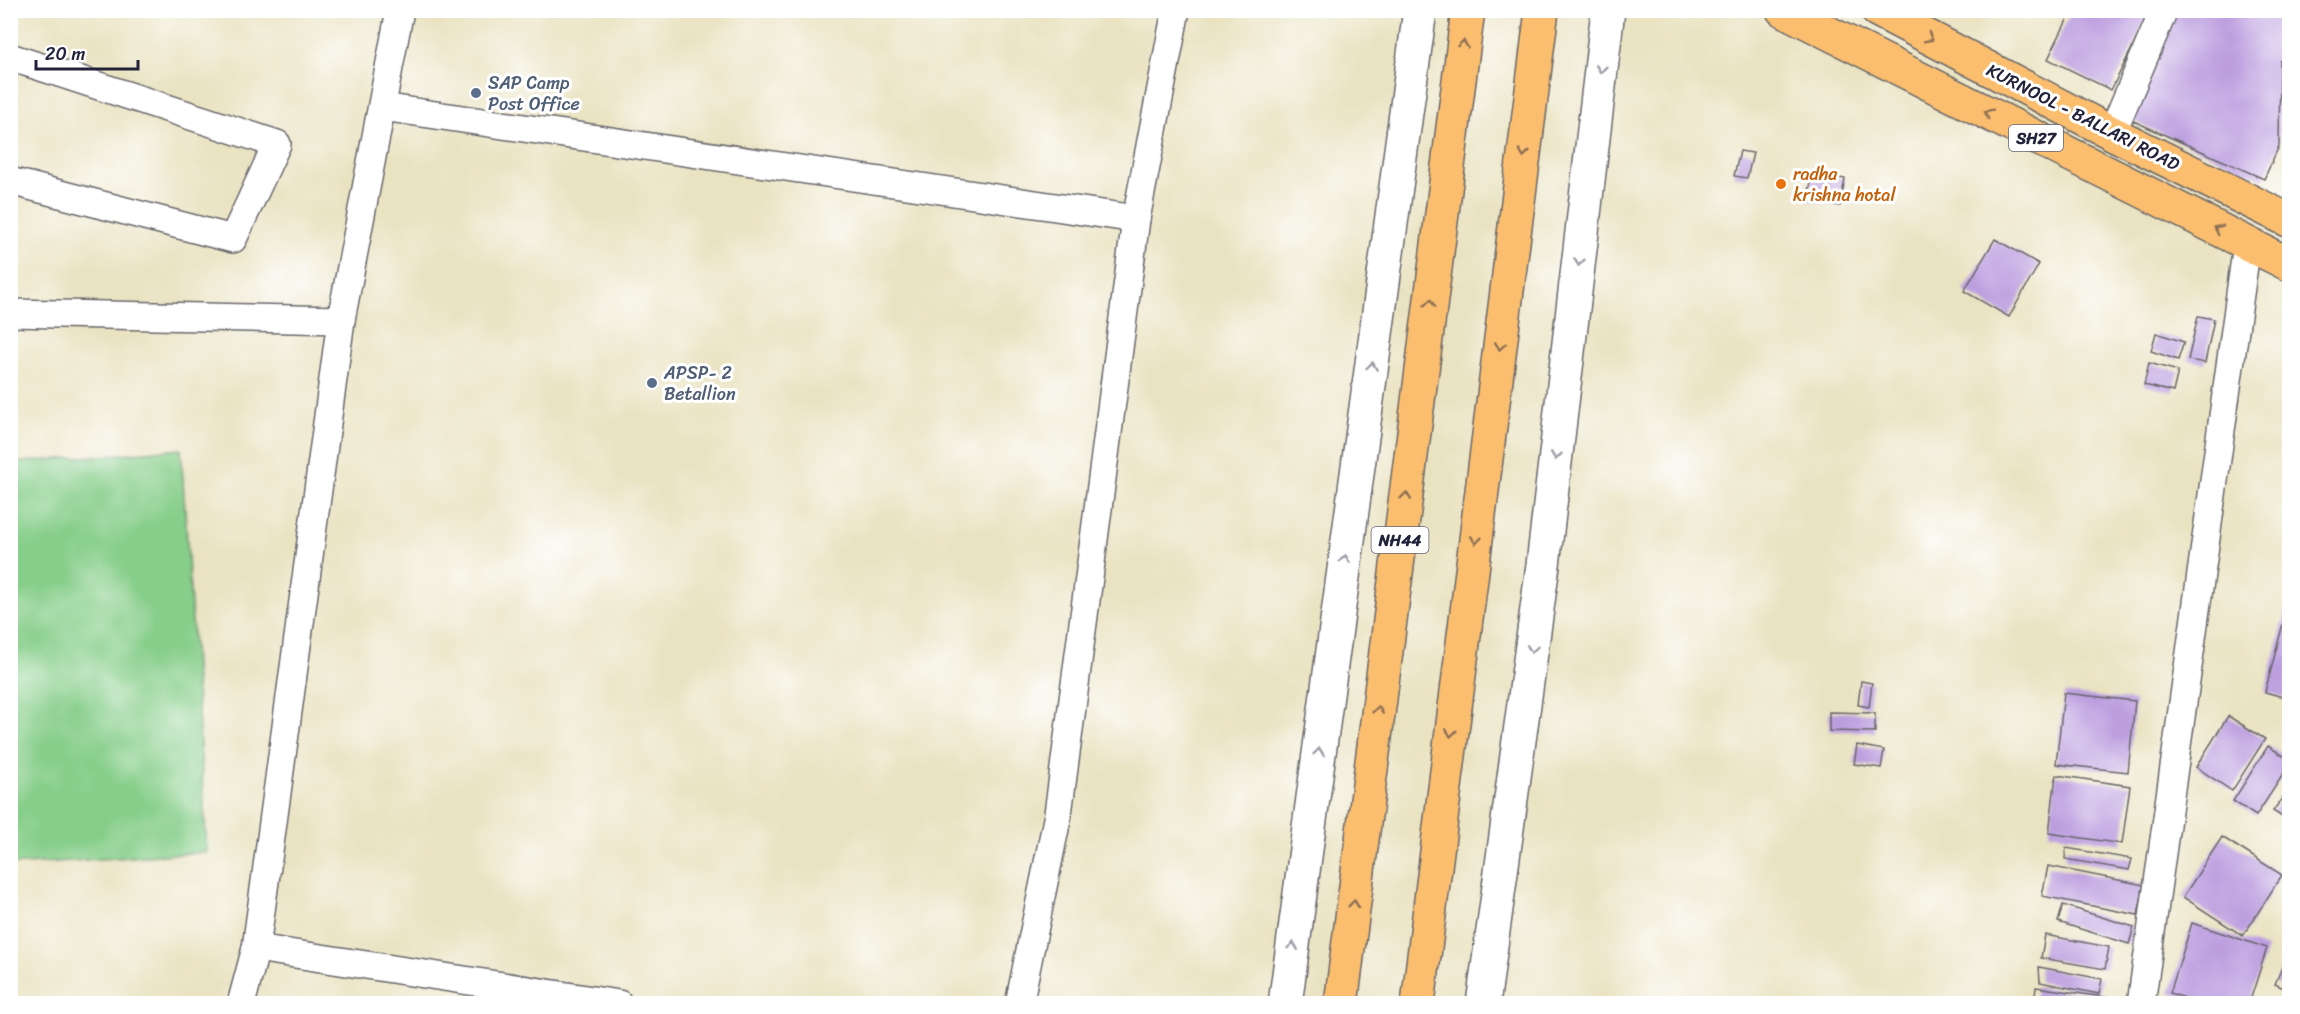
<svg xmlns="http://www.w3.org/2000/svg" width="2300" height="1014" font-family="Sriracha,sans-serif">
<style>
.green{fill:#86ce89;stroke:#547862;stroke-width:1.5}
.building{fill:#bc9edf}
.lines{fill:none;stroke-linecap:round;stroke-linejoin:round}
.minor-casing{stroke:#68666a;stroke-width:30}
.tertiary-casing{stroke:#68666a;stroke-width:36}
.primary-casing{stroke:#68666a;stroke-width:36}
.trunk-casing{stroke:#68666a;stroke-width:36}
.minor{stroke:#fff;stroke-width:27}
.tertiary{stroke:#fff;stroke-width:33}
.primary{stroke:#fbbe6e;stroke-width:33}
.trunk{stroke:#fbbe6e;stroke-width:33}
.oneway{stroke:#8e7054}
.oneway2{stroke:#9c9ca7}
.service-dot{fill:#5c6f8a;stroke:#fff;stroke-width:2}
.food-dot{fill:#e8710a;stroke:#fff;stroke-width:2}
.labels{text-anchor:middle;stroke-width:6;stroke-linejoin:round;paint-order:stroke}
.shield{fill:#fff;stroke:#646476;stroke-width:1.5}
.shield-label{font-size:16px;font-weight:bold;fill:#22223b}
.service-label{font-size:18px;fill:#4e5e75;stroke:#fff;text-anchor:start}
.street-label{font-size:18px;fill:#22223b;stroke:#fff}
.food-label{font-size:18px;fill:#c56008;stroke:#fff;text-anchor:start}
</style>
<rect width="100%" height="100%" fill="#fff"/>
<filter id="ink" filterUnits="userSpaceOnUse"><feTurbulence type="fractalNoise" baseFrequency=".0167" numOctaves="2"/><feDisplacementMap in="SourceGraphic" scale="12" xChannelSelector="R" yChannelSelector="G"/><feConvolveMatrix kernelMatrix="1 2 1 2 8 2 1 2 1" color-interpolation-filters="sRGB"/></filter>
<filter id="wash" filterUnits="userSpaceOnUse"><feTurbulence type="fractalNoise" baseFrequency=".008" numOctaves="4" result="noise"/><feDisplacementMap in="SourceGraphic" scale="24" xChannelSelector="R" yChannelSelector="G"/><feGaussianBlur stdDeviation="1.35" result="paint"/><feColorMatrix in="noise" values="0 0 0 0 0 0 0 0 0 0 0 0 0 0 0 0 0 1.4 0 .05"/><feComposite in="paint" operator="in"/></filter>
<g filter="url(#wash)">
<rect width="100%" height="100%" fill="#eae3c2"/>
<!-- green -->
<polygon class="green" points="181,449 207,852 11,865 11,463"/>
<g id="blocks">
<!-- building -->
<g class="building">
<polygon points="2072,10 2151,10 2111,90 2048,59"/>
<polygon points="2178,10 2285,10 2290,33 2290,64 2280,61 2279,146 2264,179 2129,119"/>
<polygon points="1740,151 1753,153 1747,178 1734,176"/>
<polygon points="1813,173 1845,179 1840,206 1807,200"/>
<polygon points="1995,239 2039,264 2009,317 1964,291"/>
<polygon points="2198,316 2214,319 2205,363 2188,360"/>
<polygon points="2156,333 2184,342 2178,360 2151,351"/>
<polygon points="2149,363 2178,371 2173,392 2144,385"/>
<polygon points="2289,601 2290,601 2290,699 2265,692"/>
<polygon points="1861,681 1872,683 1869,707 1858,705"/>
<polygon points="2064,693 2135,701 2128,772 2056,764"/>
<polygon points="1829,712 1875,713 1875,732 1829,731"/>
<polygon points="2228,716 2265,739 2232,791 2196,767"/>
<polygon points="1857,745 1884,750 1881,768 1854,764"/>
<polygon points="2268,746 2290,760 2290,764 2256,816 2233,801"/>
<polygon points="2056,775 2130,786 2122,844 2049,833"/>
<polygon points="2290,787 2290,822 2273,811"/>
<polygon points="2222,837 2282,875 2243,936 2183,897"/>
<polygon points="2066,848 2132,859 2129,870 2065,859"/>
<polygon points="2048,866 2144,885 2138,915 2042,896"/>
<polygon points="2063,905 2134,927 2129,944 2058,922"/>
<polygon points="2192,923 2267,948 2249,1004 2203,1004 2170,993"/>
<polygon points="2045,935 2109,947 2105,969 2041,958"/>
<polygon points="2285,960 2290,962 2290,991 2275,984"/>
<polygon points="2039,967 2102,979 2099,994 2040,982"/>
<polygon points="2036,987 2117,999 2116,1004 2034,1004"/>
</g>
</g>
</g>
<g filter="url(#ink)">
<use href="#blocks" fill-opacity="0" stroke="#68666a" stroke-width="1.5"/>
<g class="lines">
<defs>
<g id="minor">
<polyline points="10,57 277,144 233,239 10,181"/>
<polyline points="382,107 1136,219"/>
<polyline points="2112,133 2164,10"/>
<polyline points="10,313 341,320 400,10"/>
<polyline points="256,948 619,1004"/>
<polyline points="241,1004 256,948 341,320"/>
<polyline points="1019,1004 1058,814 1136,219 1176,10"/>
<polyline points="2141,1004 2247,244"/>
</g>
<g id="tertiary">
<polyline points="1285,1004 1420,10"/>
<polyline points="1483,1004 1543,565 1608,10"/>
</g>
<g id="primary">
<polyline points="1783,10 2290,265"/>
<polyline points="1877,10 2112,133 2290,221"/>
</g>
<g id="trunk">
<polyline points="1341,1004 1468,10"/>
<polyline points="1418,1004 1542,10"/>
</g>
</defs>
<!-- minor casing -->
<use href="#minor" class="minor-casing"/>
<!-- tertiary casing -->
<use href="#tertiary" class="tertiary-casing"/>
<!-- primary casing -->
<use href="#primary" class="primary-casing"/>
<!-- trunk casing -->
<use href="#trunk" class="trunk-casing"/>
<!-- minor -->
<use href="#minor" class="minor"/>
<!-- tertiary -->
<use href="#tertiary" class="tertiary"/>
<!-- primary -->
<use href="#primary" class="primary"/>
<!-- trunk -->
<use href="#trunk" class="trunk"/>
</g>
<!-- one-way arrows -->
<defs><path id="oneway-chevron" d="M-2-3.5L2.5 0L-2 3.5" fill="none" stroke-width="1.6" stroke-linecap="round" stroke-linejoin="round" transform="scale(1.5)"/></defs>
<g class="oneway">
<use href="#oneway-chevron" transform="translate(1929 38) rotate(27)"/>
<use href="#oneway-chevron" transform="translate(1463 44) rotate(-82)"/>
<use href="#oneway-chevron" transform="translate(1988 113) rotate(-153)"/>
<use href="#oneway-chevron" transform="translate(1524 153) rotate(97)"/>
<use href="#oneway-chevron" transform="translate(2218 229) rotate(-153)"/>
<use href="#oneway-chevron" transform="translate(1430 303) rotate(-83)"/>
<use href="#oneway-chevron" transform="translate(1500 346) rotate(97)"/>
<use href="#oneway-chevron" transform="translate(1406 496) rotate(-83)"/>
<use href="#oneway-chevron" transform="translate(1476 540) rotate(97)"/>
<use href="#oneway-chevron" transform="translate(1378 710) rotate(-83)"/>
<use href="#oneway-chevron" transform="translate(1451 733) rotate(97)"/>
<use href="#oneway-chevron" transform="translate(1354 904) rotate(-83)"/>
</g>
<g class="oneway2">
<use href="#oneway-chevron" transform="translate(1601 69) rotate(97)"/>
<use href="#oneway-chevron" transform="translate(1579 262) rotate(97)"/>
<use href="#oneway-chevron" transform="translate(1372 366) rotate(-82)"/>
<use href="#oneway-chevron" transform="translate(1556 456) rotate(97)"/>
<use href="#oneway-chevron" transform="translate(1345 559) rotate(-82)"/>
<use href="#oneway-chevron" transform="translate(1532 649) rotate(98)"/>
<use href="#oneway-chevron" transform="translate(1319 752) rotate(-82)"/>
<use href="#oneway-chevron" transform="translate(1293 946) rotate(-82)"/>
</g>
</g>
<!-- markers -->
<g class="service-dot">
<circle cx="476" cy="93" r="6"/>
<circle cx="652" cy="383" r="6"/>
</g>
<circle class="food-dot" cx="1781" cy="184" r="6"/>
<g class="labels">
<!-- shield labels -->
<g class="shield">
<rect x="2009" y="125" width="54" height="26" rx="4.5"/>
<rect x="1371.5" y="527" width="57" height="26" rx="4.5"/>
</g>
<g class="shield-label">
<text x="2036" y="144">SH27</text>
<text x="1400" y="546">NH44</text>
</g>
<!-- service labels -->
<g class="service-label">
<text x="488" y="89">SAP Camp<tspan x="488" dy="21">Post Office</tspan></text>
<text x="664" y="379">APSP- 2<tspan x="664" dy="21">Betallion</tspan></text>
</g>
<!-- street labels -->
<g class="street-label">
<text transform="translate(2083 117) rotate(27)" y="6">KURNOOL - BALLARI ROAD</text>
</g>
<!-- food labels -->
<g class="food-label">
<text x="1793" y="180">radha<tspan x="1793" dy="21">krishna hotal</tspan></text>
</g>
</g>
<!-- margin -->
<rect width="2300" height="1014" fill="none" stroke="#fff" stroke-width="36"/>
<!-- scale -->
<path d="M36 60v9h102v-9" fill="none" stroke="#22223b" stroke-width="3"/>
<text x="45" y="60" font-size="18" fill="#22223b" stroke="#ffffff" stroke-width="4.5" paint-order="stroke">20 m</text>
</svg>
